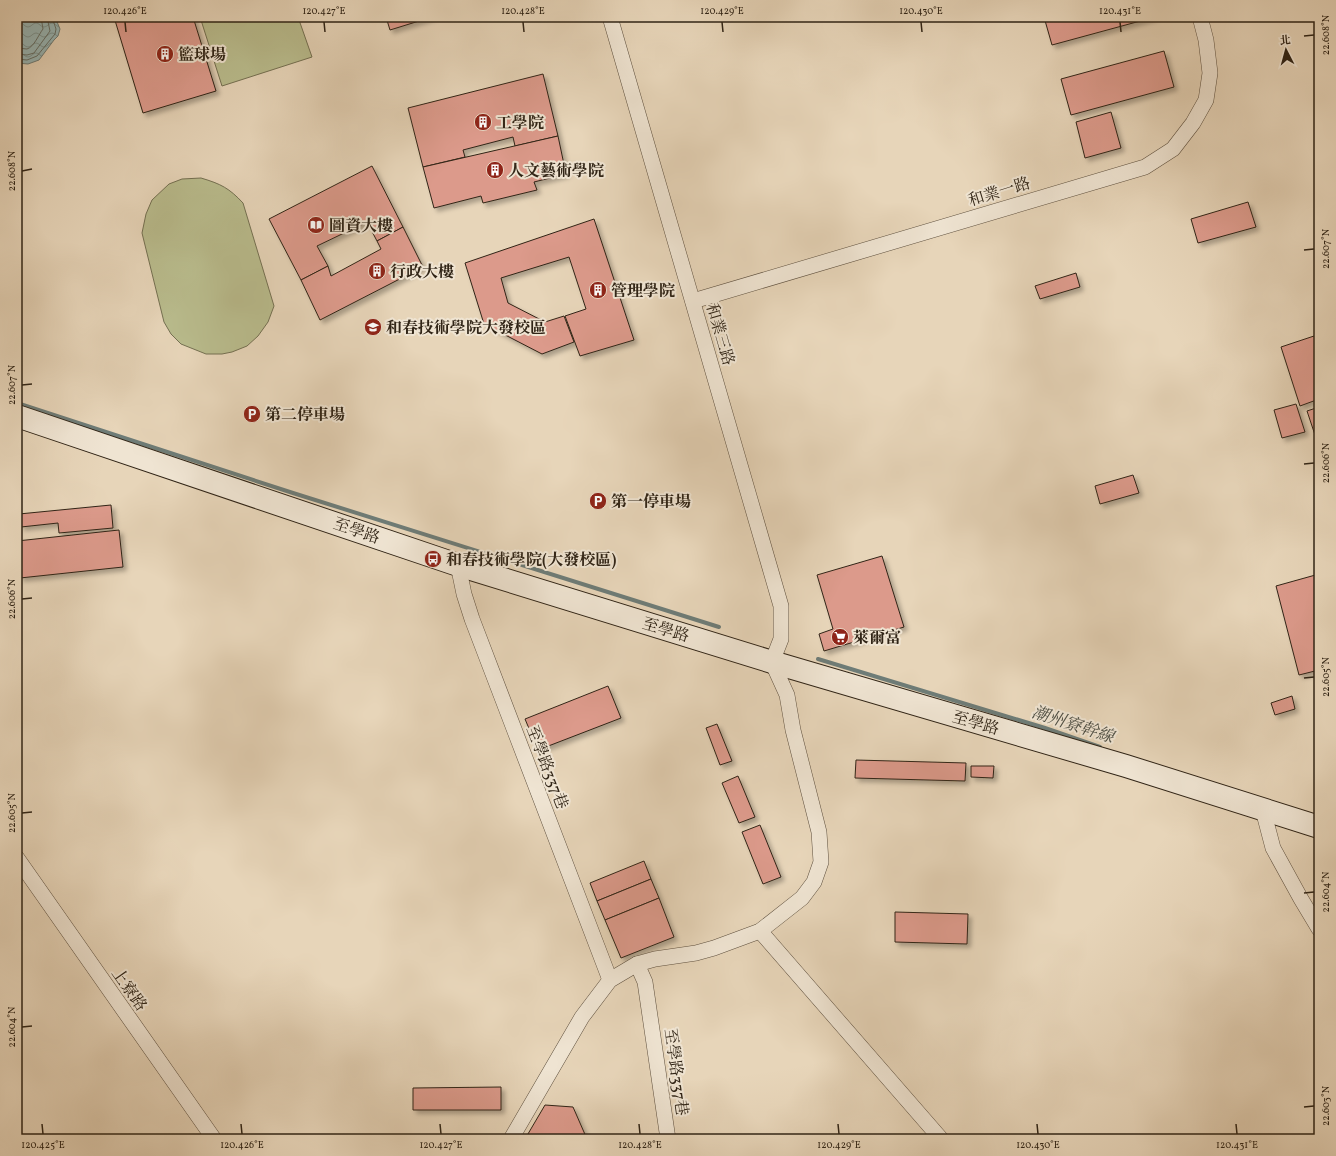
<svg xmlns="http://www.w3.org/2000/svg" width="1336" height="1156" font-family="Vollkorn,'Noto Serif TC',serif">
<style>
.green{fill:#b9bc8d;stroke:#747052}
.water{fill:url(#water-waves);stroke:#6e7c77}
.lines{fill:none;stroke-linecap:round;stroke-linejoin:round}
.shore{stroke:#646e66;stroke-width:1}
.stream{stroke:#6e7c77;stroke-width:4}
.building{fill:#dc9a8b;stroke:#302416;filter:url(#shadow)}
.street-casing{stroke:#5e503f;stroke-width:16}
.secondary-casing{stroke:#302416;stroke-width:24}
.street{stroke:#efe4d2;stroke-width:15}
.secondary{stroke:#efe4d2;stroke-width:22}
.ticks{fill:none;stroke:#302416;stroke-width:1.5}
.labels{text-anchor:middle;stroke-width:4;stroke-linejoin:round;paint-order:stroke}
.poi-label{font-size:16px;font-weight:bold;fill:#302416;stroke:#efe4d2;text-anchor:start}
.street-label{font-size:16px;fill:#302416;stroke:#efe4d2}
.water-label{font-size:17px;font-style:italic;fill:#4f5046;stroke:#efe4d2}
.neatline{fill:none;stroke:#302416;stroke-width:1.5}
.ticks-label{font-size:10px;text-anchor:middle;fill:#302416}
</style>
<defs>
<pattern id="water-waves" width="16" height="10" patternUnits="userSpaceOnUse"><rect width="16" height="10" fill="#98b7b7"/><path d="M0 5q4-4 8 0t8 0" fill="none" stroke="#7c9594"/></pattern>
<filter id="shadow"><feDropShadow dx="3.5" dy="3.5" stdDeviation="2" flood-color="#0004"/></filter>
</defs>
<rect width="100%" height="100%" fill="#e7d5b9"/>
<filter id="stains"><feTurbulence type="fractalNoise" baseFrequency=".005" numOctaves="4"/><feColorMatrix values="0 0 0 0 .2 0 0 0 0 .09 0 0 0 0 .02 0 0 0 .5 -.17"/></filter>
<radialGradient id="worn" r=".72"><stop offset=".6" stop-color="#630" stop-opacity="0"/><stop offset="1" stop-color="#630" stop-opacity=".3"/></radialGradient>
<!-- green -->
<g class="green">
<polygon points="200,17 298,17 312,57 222,86"/>
<path d="M201,178C221,184 229,188 243,203L274,306L268,322L258,336L247,346L232,352L222,354H206L181,344L171,334L164,322L142,233L146,214L152,200L169,184L182,179Z"/>
</g>
<!-- water -->
<polygon class="water" points="17,17 55,17 60,29 58,36 54,40 39,60 28,64 17,63"/>
<g class="lines">
<!-- shore -->
<g class="shore">
<path d="M17,48C20,48 24,49 27,49C34,47 39,34 43,29L41,17"/>
<polyline points="17,54 27,55 34,53 50,31 47,17"/>
<polyline points="17,59 27,60 37,56 55,34 56,29 52,17"/>
</g>
<!-- stream -->
<g class="stream">
<polyline points="17,403 293,493 719,627"/>
<polyline points="818,659 1045,728 1100,747"/>
</g>
</g>
<!-- building -->
<g class="building">
<polygon points="114,17 193,17 216,91 143,113"/>
<polygon points="386,17 432,17 390,30"/>
<polygon points="1044,17 1155,17 1052,45"/>
<polygon points="1164,51 1174,87 1071,115 1061,79"/>
<polygon points="543,74 558,136 515,146 513,137 463,150 465,157 423,167 408,108"/>
<polygon points="1111,112 1121,148 1085,158 1076,122"/>
<polygon points="558,136 566,174 534,182 537,190 483,203 481,196 434,208 423,167"/>
<polygon points="372,166 403,227 377,241 367,222 317,246 328,266 301,280 269,219"/>
<polygon points="1248,202 1256,227 1198,243 1191,219"/>
<polygon points="594,219 634,340 580,356 565,316 586,309 569,257 501,278 508,303 545,322 564,316 574,342 542,354 484,324 465,263"/>
<polygon points="403,227 423,267 320,320 301,280 328,266 331,276 381,249 377,241"/>
<polygon points="1076,273 1080,287 1040,299 1035,286"/>
<polygon points="1314,336 1319,352 1319,399 1300,406 1281,347"/>
<polygon points="1296,404 1305,432 1282,438 1274,410"/>
<polygon points="1319,407 1319,433 1315,435 1307,411"/>
<polygon points="1133,475 1139,493 1100,504 1095,486"/>
<polygon points="111,505 113,528 59,533 58,523 21,527 19,514"/>
<polygon points="119,530 123,567 20,578 17,541"/>
<polygon points="882,556 904,627 824,651 819,634 833,629 817,575"/>
<polygon points="1319,574 1319,670 1299,675 1276,586"/>
<polygon points="608,686 621,718 538,750 525,719"/>
<polygon points="1292,696 1295,709 1275,715 1271,703"/>
<polygon points="717,724 732,761 720,765 706,728"/>
<polygon points="856,760 966,763 965,781 855,778"/>
<polygon points="971,766 994,766 993,778 971,777"/>
<polygon points="738,776 755,817 739,823 722,783"/>
<polygon points="760,825 781,877 763,884 742,832"/>
<polygon points="644,861 651,879 597,901 590,883"/>
<polygon points="651,879 659,898 605,920 597,901"/>
<polygon points="659,898 674,937 621,958 605,920"/>
<polygon points="895,912 968,914 967,944 895,942"/>
<polygon points="501,1087 501,1110 413,1110 413,1088"/>
<polygon points="545,1105 573,1107 587,1139 525,1139"/>
</g>
<g class="lines">
<defs>
<g id="street">
<polyline points="693,301 1145,167 1173,149 1193,123 1206,100 1210,73 1206,40 1200,17"/>
<polyline points="458,565 464,594 472,619 610,980"/>
<polyline points="1263,810 1273,848 1301,899 1319,929"/>
<polyline points="17,858 214,1139"/>
<polyline points="760,931 941,1139"/>
<polyline points="637,964 645,982 668,1139"/>
<polyline points="511,1139 582,1017 610,980 637,964 655,959 696,953 714,948 760,931 802,898 814,882 821,862 819,832 793,730 787,695 772,662 781,639 781,606 610,17"/>
</g>
<polyline id="secondary" points="17,416 458,565 772,662 1126,766 1319,827"/>
</defs>
<!-- street casing -->
<use href="#street" class="street-casing"/>
<!-- secondary casing -->
<use href="#secondary" class="secondary-casing"/>
<!-- street -->
<use href="#street" class="street"/>
<!-- secondary -->
<use href="#secondary" class="secondary"/>
</g>
<!-- ticks -->
<path class="ticks" d="M125,22L126,32M324,22L325,32M523,22L524,32M722,22L723,32M921,22L922,32M1120,22L1121,32M1304,36L1314,35M22,171L32,169M1304,250L1314,249M22,385L32,384M1304,464L1314,463M22,599L32,598M1304,678L1314,677M22,813L32,812M1304,893L1314,892M22,1027L32,1026M1304,1107L1314,1106M42,1124L43,1134M241,1124L242,1134M440,1124L441,1134M639,1124L640,1134M838,1124L839,1134M1037,1124L1038,1134M1236,1124L1237,1134"/>
<!-- icons -->
<defs>
<symbol id="building-disc" viewBox="-11 -11 22 22"><circle r="9.5" fill="#8f2418" stroke="#efe4d2"/><path d="M-4-6H4V6H1V3H-1V6H-4ZM-2.5-4.3h1.7v1.8h-1.7ZM.8-4.3h1.7v1.8H.8ZM-2.5-1h1.7V.8h-1.7ZM.8-1h1.7V.8H.8Z" fill="#fff"/></symbol>
<symbol id="library-disc" viewBox="-11 -11 22 22"><circle r="9.5" fill="#8f2418" stroke="#efe4d2"/><path d="M-6-4Q-3-5.5-.7-3.5V5Q-3 3-6 4ZM6-4Q3-5.5 .7-3.5V5Q3 3 6 4Z" fill="#fff"/></symbol>
<symbol id="university-disc" viewBox="-11 -11 22 22"><circle r="9.5" fill="#8f2418" stroke="#efe4d2"/><path d="M0-5L7-2L0 1L-7-2ZM-4 1L0 2.5L4 1V4Q0 6-4 4Z" fill="#fff"/></symbol>
<symbol id="parking-disc" viewBox="-11 -11 22 22"><circle r="9.5" fill="#8f2418" stroke="#efe4d2"/><path d="M-3.5-5.5H1a3.5 3.5 0 0 1 0 7H-1V5.5H-3.5ZM-1-3.4V-.6H.8a1.4 1.4 0 0 0 0-2.8Z" fill="#fff"/></symbol>
<symbol id="bus-disc" viewBox="-11 -11 22 22"><circle r="9.5" fill="#8f2418" stroke="#efe4d2"/><path d="M-5-6H5V4H4V6H2V4H-2V6H-4V4H-5ZM-3.5-4V0h7V-4ZM-3.5 1.2v1.5H-2V1.2ZM2 1.2v1.5H3.5V1.2Z" fill="#fff"/></symbol>
<symbol id="supermarket-disc" viewBox="-11 -11 22 22"><circle r="9.5" fill="#8f2418" stroke="#efe4d2"/><path d="M-6-5.5h2.5l.6 2H6L4.5 2H-2.5L-4.4-4H-6ZM-1.5 3.2a1.3 1.3 0 1 0 .1 0ZM3 3.2a1.3 1.3 0 1 0 .1 0Z" fill="#fff"/></symbol>
</defs>
<g fill-rule="evenodd">
<use href="#building-disc" x="155" y="44" width="20" height="20"/>
<use href="#building-disc" x="473" y="112" width="20" height="20"/>
<use href="#building-disc" x="485" y="160" width="20" height="20"/>
<use href="#library-disc" x="306" y="215" width="20" height="20"/>
<use href="#building-disc" x="367" y="261" width="20" height="20"/>
<use href="#building-disc" x="588" y="280" width="20" height="20"/>
<use href="#university-disc" x="363" y="317" width="20" height="20"/>
<use href="#parking-disc" x="242" y="404" width="20" height="20"/>
<use href="#parking-disc" x="588" y="491" width="20" height="20"/>
<use href="#bus-disc" x="423" y="549" width="20" height="20"/>
<use href="#supermarket-disc" x="830" y="627" width="20" height="20"/>
</g>
<g class="labels">
<!-- poi labels -->
<g class="poi-label">
<text x="178" y="60">籃球場</text>
<text x="496" y="128">工學院</text>
<text x="508" y="176">人文藝術學院</text>
<text x="329" y="231">圖資大樓</text>
<text x="390" y="277">行政大樓</text>
<text x="611" y="296">管理學院</text>
<text x="386" y="333">和春技術學院大發校區</text>
<text x="265" y="420">第二停車場</text>
<text x="611" y="507">第一停車場</text>
<text x="446" y="565">和春技術學院(大發校區)</text>
<text x="853" y="643">萊爾富</text>
</g>
<!-- street labels -->
<g class="street-label">
<text transform="translate(999 191) rotate(-17)" y="6">和業一路</text>
<text transform="translate(721 334) rotate(74)" y="6">和業三路</text>
<text transform="translate(357 530) rotate(19)" y="6">至學路</text>
<text transform="translate(666 629) rotate(17)" y="6">至學路</text>
<text transform="translate(976 722) rotate(16)" y="6">至學路</text>
<text transform="translate(548 767) rotate(69)" y="6">至學路337巷</text>
<text transform="translate(130 989) rotate(55)" y="6">上寮路</text>
<text transform="translate(677 1072) rotate(82)" y="6">至學路337巷</text>
</g>
<!-- water labels -->
<g class="water-label">
<text transform="translate(1073 724) rotate(18)" y="6">潮州寮幹線</text>
</g>
</g>
<!-- margin -->
<rect width="1336" height="1156" fill="none" stroke="#e7d5b9" stroke-width="44"/>
<!-- north arrow -->
<g transform="translate(1286 50) rotate(354)" stroke="#efe4d2" stroke-width="3" paint-order="stroke">
<path d="M0-3L7 15L0 10L-7 15Z" fill="#302416"/>
<text y="-6" font-size="11" font-weight="bold" text-anchor="middle" fill="#302416">北</text>
</g>
<rect x="22" y="22" width="1292" height="1112" class="neatline"/>
<g class="ticks-label">
<text x="125" y="14">120.426°E</text>
<text x="324" y="14">120.427°E</text>
<text x="523" y="14">120.428°E</text>
<text x="722" y="14">120.429°E</text>
<text x="921" y="14">120.430°E</text>
<text x="1120" y="14">120.431°E</text>
<text transform="translate(1325 35) rotate(-90)" y="4">22.608°N</text>
<text transform="translate(11 171) rotate(-90)" y="4">22.608°N</text>
<text transform="translate(1325 249) rotate(-90)" y="4">22.607°N</text>
<text transform="translate(11 385) rotate(-90)" y="4">22.607°N</text>
<text transform="translate(1325 463) rotate(-90)" y="4">22.606°N</text>
<text transform="translate(11 599) rotate(-90)" y="4">22.606°N</text>
<text transform="translate(1325 677) rotate(-90)" y="4">22.605°N</text>
<text transform="translate(11 813) rotate(-90)" y="4">22.605°N</text>
<text transform="translate(1325 892) rotate(-90)" y="4">22.604°N</text>
<text transform="translate(11 1027) rotate(-90)" y="4">22.604°N</text>
<text transform="translate(1325 1106) rotate(-90)" y="4">22.603°N</text>
<text x="43" y="1148">120.425°E</text>
<text x="242" y="1148">120.426°E</text>
<text x="441" y="1148">120.427°E</text>
<text x="640" y="1148">120.428°E</text>
<text x="839" y="1148">120.429°E</text>
<text x="1038" y="1148">120.430°E</text>
<text x="1237" y="1148">120.431°E</text>
</g>
<rect width="100%" height="100%" filter="url(#stains)"/>
<rect width="100%" height="100%" fill="url(#worn)"/>
</svg>
